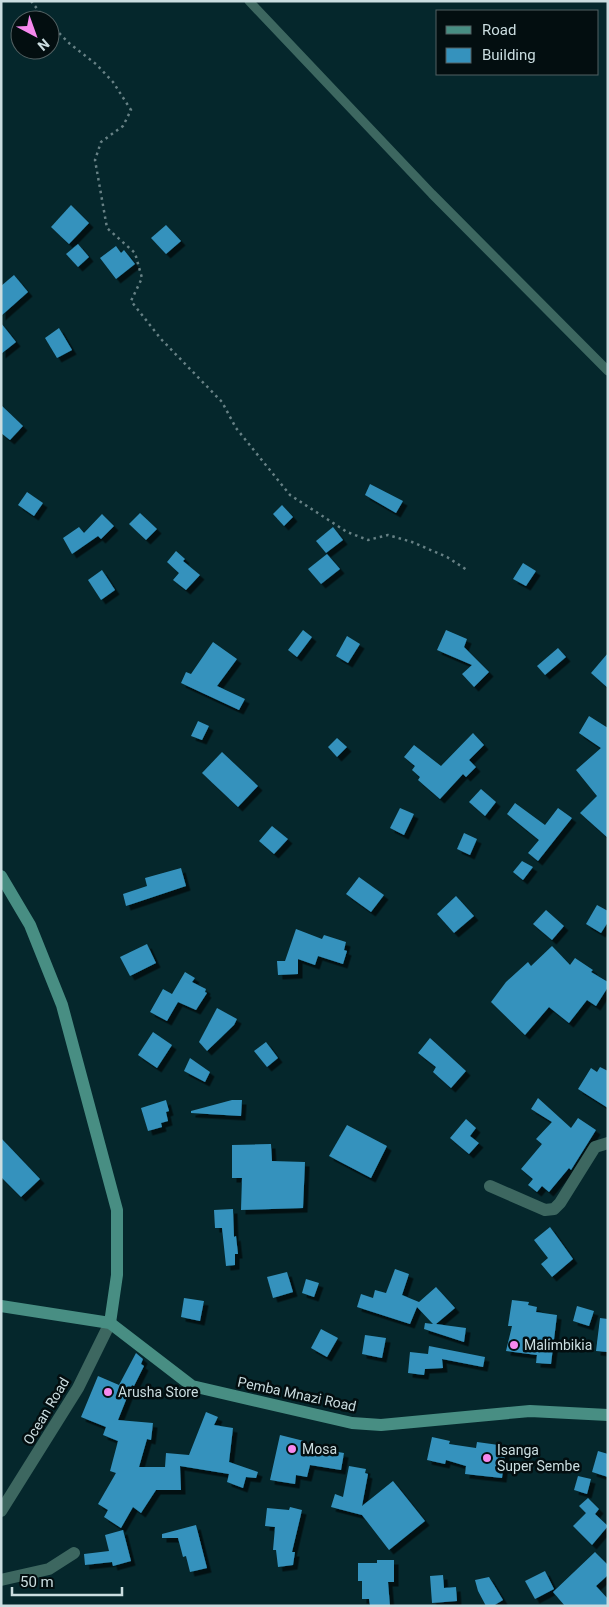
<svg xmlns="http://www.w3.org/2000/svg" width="609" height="1607" font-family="Roboto,sans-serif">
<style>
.building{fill:#3592bd;filter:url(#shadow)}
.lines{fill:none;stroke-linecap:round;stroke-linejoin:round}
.path{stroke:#678185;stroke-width:2.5;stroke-dasharray:2.5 4;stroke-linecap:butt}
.lane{stroke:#3d6760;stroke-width:9}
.street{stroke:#3d6760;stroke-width:12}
.secondary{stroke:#488e83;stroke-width:12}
.poi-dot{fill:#f689ee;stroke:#030e10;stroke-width:2}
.labels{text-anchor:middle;stroke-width:5;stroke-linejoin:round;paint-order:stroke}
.poi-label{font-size:14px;fill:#cbdde0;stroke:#030e10;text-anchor:start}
.street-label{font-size:14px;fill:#cbdde0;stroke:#030e10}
</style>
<defs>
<filter id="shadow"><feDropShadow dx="4.5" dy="4.5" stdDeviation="0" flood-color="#0009"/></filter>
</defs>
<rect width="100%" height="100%" fill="#05272c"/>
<!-- building -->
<g class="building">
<polygon points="71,205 89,223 69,244 51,227"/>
<polygon points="166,225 181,241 166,254 151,238"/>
<polygon points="78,244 89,257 78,267 66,254"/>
<polygon points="116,246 121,253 124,250 135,264 116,279 100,258"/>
<polygon points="14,275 28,292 1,316 1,286"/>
<polygon points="1,323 16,342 1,354"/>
<polygon points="59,328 72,350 57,358 45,338"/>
<polygon points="1,405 23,426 10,440 1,433"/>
<polygon points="370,484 403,501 396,513 365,495"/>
<polygon points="27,492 43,503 34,516 18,505"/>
<polygon points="282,505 293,517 284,526 273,514"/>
<polygon points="140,513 157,529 146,540 129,524"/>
<polygon points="102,514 114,526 101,539 98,536 72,554 63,538 79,527 84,533"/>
<polygon points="333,527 343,540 326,553 316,541"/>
<polygon points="176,551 185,559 183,561 200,575 186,590 173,580 179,573 167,562"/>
<polygon points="327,554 340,569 321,584 308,569"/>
<polygon points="523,563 536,571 526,586 513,579"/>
<polygon points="102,570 115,590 101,600 88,580"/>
<polygon points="303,630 312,637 297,657 288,650"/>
<polygon points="446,630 467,639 464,647 489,672 474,687 462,674 472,665 437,650"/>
<polygon points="347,636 360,644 348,663 336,656"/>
<polygon points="213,642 237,659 217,686 245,699 239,710 181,683 186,672 191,674"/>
<polygon points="558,648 566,657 545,675 537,666"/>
<polygon points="608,653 608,688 591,673"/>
<polygon points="589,716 608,728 608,838 580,813 597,796 576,770 601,748 579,733"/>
<polygon points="198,721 209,726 202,740 191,736"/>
<polygon points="473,733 484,745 469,760 476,767 466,777 463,774 440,799 418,780 420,777 412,770 415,766 404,757 414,745 441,766"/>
<polygon points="337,738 347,747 337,757 328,747"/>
<polygon points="222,752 258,786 238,807 202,773"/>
<polygon points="481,789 496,802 485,816 469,802"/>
<polygon points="515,803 545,825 558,808 572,818 538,861 528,853 539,840 507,814"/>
<polygon points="400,808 414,814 404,835 390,828"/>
<polygon points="272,826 288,839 274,854 259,841"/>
<polygon points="464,833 477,839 470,855 457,849"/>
<polygon points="522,861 533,867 523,880 513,872"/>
<polygon points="181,868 186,886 126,906 123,894 147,886 145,878"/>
<polygon points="359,877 384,895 371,912 346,894"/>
<polygon points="456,896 474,916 454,933 437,914"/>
<polygon points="597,905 608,911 608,922 601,933 586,924"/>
<polygon points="546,910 564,926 552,940 533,924"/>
<polygon points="296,929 322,939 324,935 346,942 344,950 347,951 343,964 318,956 315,965 298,959 298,974 278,975 277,961 285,961"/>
<polygon points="147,944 156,963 130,976 120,957"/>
<polygon points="552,946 570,965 575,958 593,970 591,972 608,982 608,987 596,1006 587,1000 569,1023 549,1007 525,1035 491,1002 506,982 528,962 531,966"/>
<polygon points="185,972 195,978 192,982 206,989 205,992 207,993 196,1010 178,1002 167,1021 150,1012 163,989 172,994"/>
<polygon points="217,1008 237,1019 234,1025 207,1051 199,1042"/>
<polygon points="153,1032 172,1045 157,1068 138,1055"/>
<polygon points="430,1038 466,1071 451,1088 433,1072 436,1067 418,1053"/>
<polygon points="266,1042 278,1058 267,1067 254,1051"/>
<polygon points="190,1058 210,1072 205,1082 184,1071"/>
<polygon points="600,1067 608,1071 608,1108 578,1089 591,1068 597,1072"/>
<polygon points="538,1098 571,1128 578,1118 596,1130 571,1170 569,1168 549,1192 542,1186 537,1192 528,1185 533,1179 521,1169 542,1144 536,1139 552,1122 531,1109"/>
<polygon points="166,1100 169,1111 166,1112 168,1121 161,1123 162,1127 148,1131 141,1108"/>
<polygon points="232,1100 242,1100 241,1116 191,1113 191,1111"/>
<polygon points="466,1119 476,1128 470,1136 479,1143 469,1154 450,1138"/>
<polygon points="347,1125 387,1146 371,1178 329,1156"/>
<polygon points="1,1138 40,1179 21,1197 1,1177"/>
<polygon points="271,1144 272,1161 305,1162 303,1208 241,1210 242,1178 232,1178 232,1145"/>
<polygon points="233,1209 234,1237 236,1236 238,1254 235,1254 235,1265 226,1266 222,1228 215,1228 214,1210"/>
<polygon points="550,1227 573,1259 552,1277 541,1264 548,1258 534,1240"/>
<polygon points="395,1269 409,1274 402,1295 419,1302 436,1287 455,1308 436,1324 466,1328 464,1342 424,1329 425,1323 433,1324 417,1307 410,1324 357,1307 361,1294 373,1298 375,1290 386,1293"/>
<polygon points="287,1272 293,1292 273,1298 267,1277"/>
<polygon points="306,1279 319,1283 314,1297 302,1293"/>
<polygon points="184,1298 204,1301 200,1321 181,1317"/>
<polygon points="512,1300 529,1302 528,1305 537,1307 536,1312 557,1315 551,1364 536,1363 537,1355 506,1351 512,1326 508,1326"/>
<polygon points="577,1306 594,1311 589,1326 573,1321"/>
<polygon points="600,1318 608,1319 608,1352 596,1351"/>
<polygon points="321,1329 338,1338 327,1357 311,1348"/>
<polygon points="365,1335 386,1338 382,1358 362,1354"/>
<polygon points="429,1346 485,1357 483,1367 442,1359 443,1368 425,1369 424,1375 408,1373 410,1352 428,1354"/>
<polygon points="136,1353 143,1359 141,1364 144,1366 134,1386 132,1385 118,1420 153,1423 151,1440 147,1439 139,1467 165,1467 166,1453 189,1455 206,1412 218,1417 214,1425 233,1428 229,1462 258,1472 256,1478 246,1477 243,1488 227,1482 229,1474 180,1466 181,1490 156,1490 141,1513 133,1507 121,1528 104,1517 108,1510 98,1504 116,1473 110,1471 118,1441 103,1435 106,1427 81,1417 98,1376 119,1385"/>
<polygon points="280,1435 304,1441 302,1446 344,1453 341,1470 310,1465 307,1477 296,1475 295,1484 270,1480"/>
<polygon points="432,1437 450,1441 449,1444 476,1448 477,1442 506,1446 502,1478 465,1474 466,1466 446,1460 445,1464 427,1460"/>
<polygon points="598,1451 608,1454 608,1477 592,1472"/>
<polygon points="349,1466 366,1469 365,1473 368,1474 362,1506 393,1481 425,1521 389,1550 362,1515 331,1507 335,1494 343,1497"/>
<polygon points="578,1476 591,1479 587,1494 574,1490"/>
<polygon points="588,1498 599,1509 595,1514 608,1526 592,1545 573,1526 586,1513 579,1506"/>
<polygon points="290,1507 302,1510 292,1552 295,1552 293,1565 278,1567 276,1550 273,1550 275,1527 265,1526 267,1508 289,1510"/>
<polygon points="196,1525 207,1568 190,1572 186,1556 183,1557 178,1538 162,1538 162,1534"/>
<polygon points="123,1530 131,1561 113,1566 112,1562 85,1565 84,1554 109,1551 105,1535"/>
<polygon points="595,1552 608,1565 608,1575 596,1586 608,1599 608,1606 565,1606 553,1592"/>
<polygon points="377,1560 394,1560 394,1582 388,1582 390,1606 370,1606 369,1599 362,1599 362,1581 358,1581 358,1563 377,1563"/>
<polygon points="545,1571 554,1589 535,1599 525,1581"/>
<polygon points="443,1575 444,1588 456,1587 457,1601 432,1603 430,1576"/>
<polygon points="489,1577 503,1600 493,1606 486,1606 478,1591 475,1580"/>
</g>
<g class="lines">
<!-- path -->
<g class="path">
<polyline points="31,1 46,20"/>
<polyline points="50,24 70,44 96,64 113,82 131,110 123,126 101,142 95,160 107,228 135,253 142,278 131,301 161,339 222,402 236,428 290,495 347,532 368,540 388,535 412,542 447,557 467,570"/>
</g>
<!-- lane -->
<polyline class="lane" points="249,1 432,194 608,371"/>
<!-- street -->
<g class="street">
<polyline points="490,1186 545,1210 554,1209 560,1203 595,1147 608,1143"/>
<polyline points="1,1511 78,1388 110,1323"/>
<polyline points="1,1580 49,1569 74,1553"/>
</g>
<!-- secondary -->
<g class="secondary">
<polyline points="1,876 30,925 62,1005 117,1210 117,1275 110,1323"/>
<polyline points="1,1306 110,1323 192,1386 352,1423 381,1425 530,1411 608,1415"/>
</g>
</g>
<!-- markers -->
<g class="poi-dot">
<circle cx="514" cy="1345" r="5"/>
<circle cx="108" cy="1392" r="5"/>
<circle cx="292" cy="1449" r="5"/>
<circle cx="487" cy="1458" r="5"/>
</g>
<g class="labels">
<!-- poi labels -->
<g class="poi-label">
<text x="524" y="1350">Malimbikia</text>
<text x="118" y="1397">Arusha Store</text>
<text x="302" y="1454">Mosa</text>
<text x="497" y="1455">Isanga<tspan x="497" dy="16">Super Sembe</tspan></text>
</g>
<!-- street labels -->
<g class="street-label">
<text transform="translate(297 1394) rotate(12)" y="5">Pemba Mnazi Road</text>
<text transform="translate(46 1411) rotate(-59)" y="5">Ocean Road</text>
</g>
</g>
<!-- border -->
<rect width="609" height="1607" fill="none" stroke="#cbdde0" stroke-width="5"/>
<!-- legend -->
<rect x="436" y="10" width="162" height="65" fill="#030e10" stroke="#536163"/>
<rect x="446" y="26" width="25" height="8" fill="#488e83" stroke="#536163"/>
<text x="482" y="35" font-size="15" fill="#cbdde0">Road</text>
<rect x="446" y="48" width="25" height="15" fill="#3592bd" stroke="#536163"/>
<text x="482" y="60" font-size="15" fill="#cbdde0">Building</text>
<!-- north arrow -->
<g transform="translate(35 35) rotate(139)"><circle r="24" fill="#030e10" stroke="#536163"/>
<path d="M0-4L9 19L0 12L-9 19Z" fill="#f689ee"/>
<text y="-8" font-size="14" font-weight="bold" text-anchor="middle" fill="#cbdde0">N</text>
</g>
<!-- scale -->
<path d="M12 1587v8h110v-8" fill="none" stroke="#cbdde0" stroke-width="2.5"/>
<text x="20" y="1587" font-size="15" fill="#cbdde0" stroke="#030e10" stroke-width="4" paint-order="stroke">50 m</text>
</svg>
